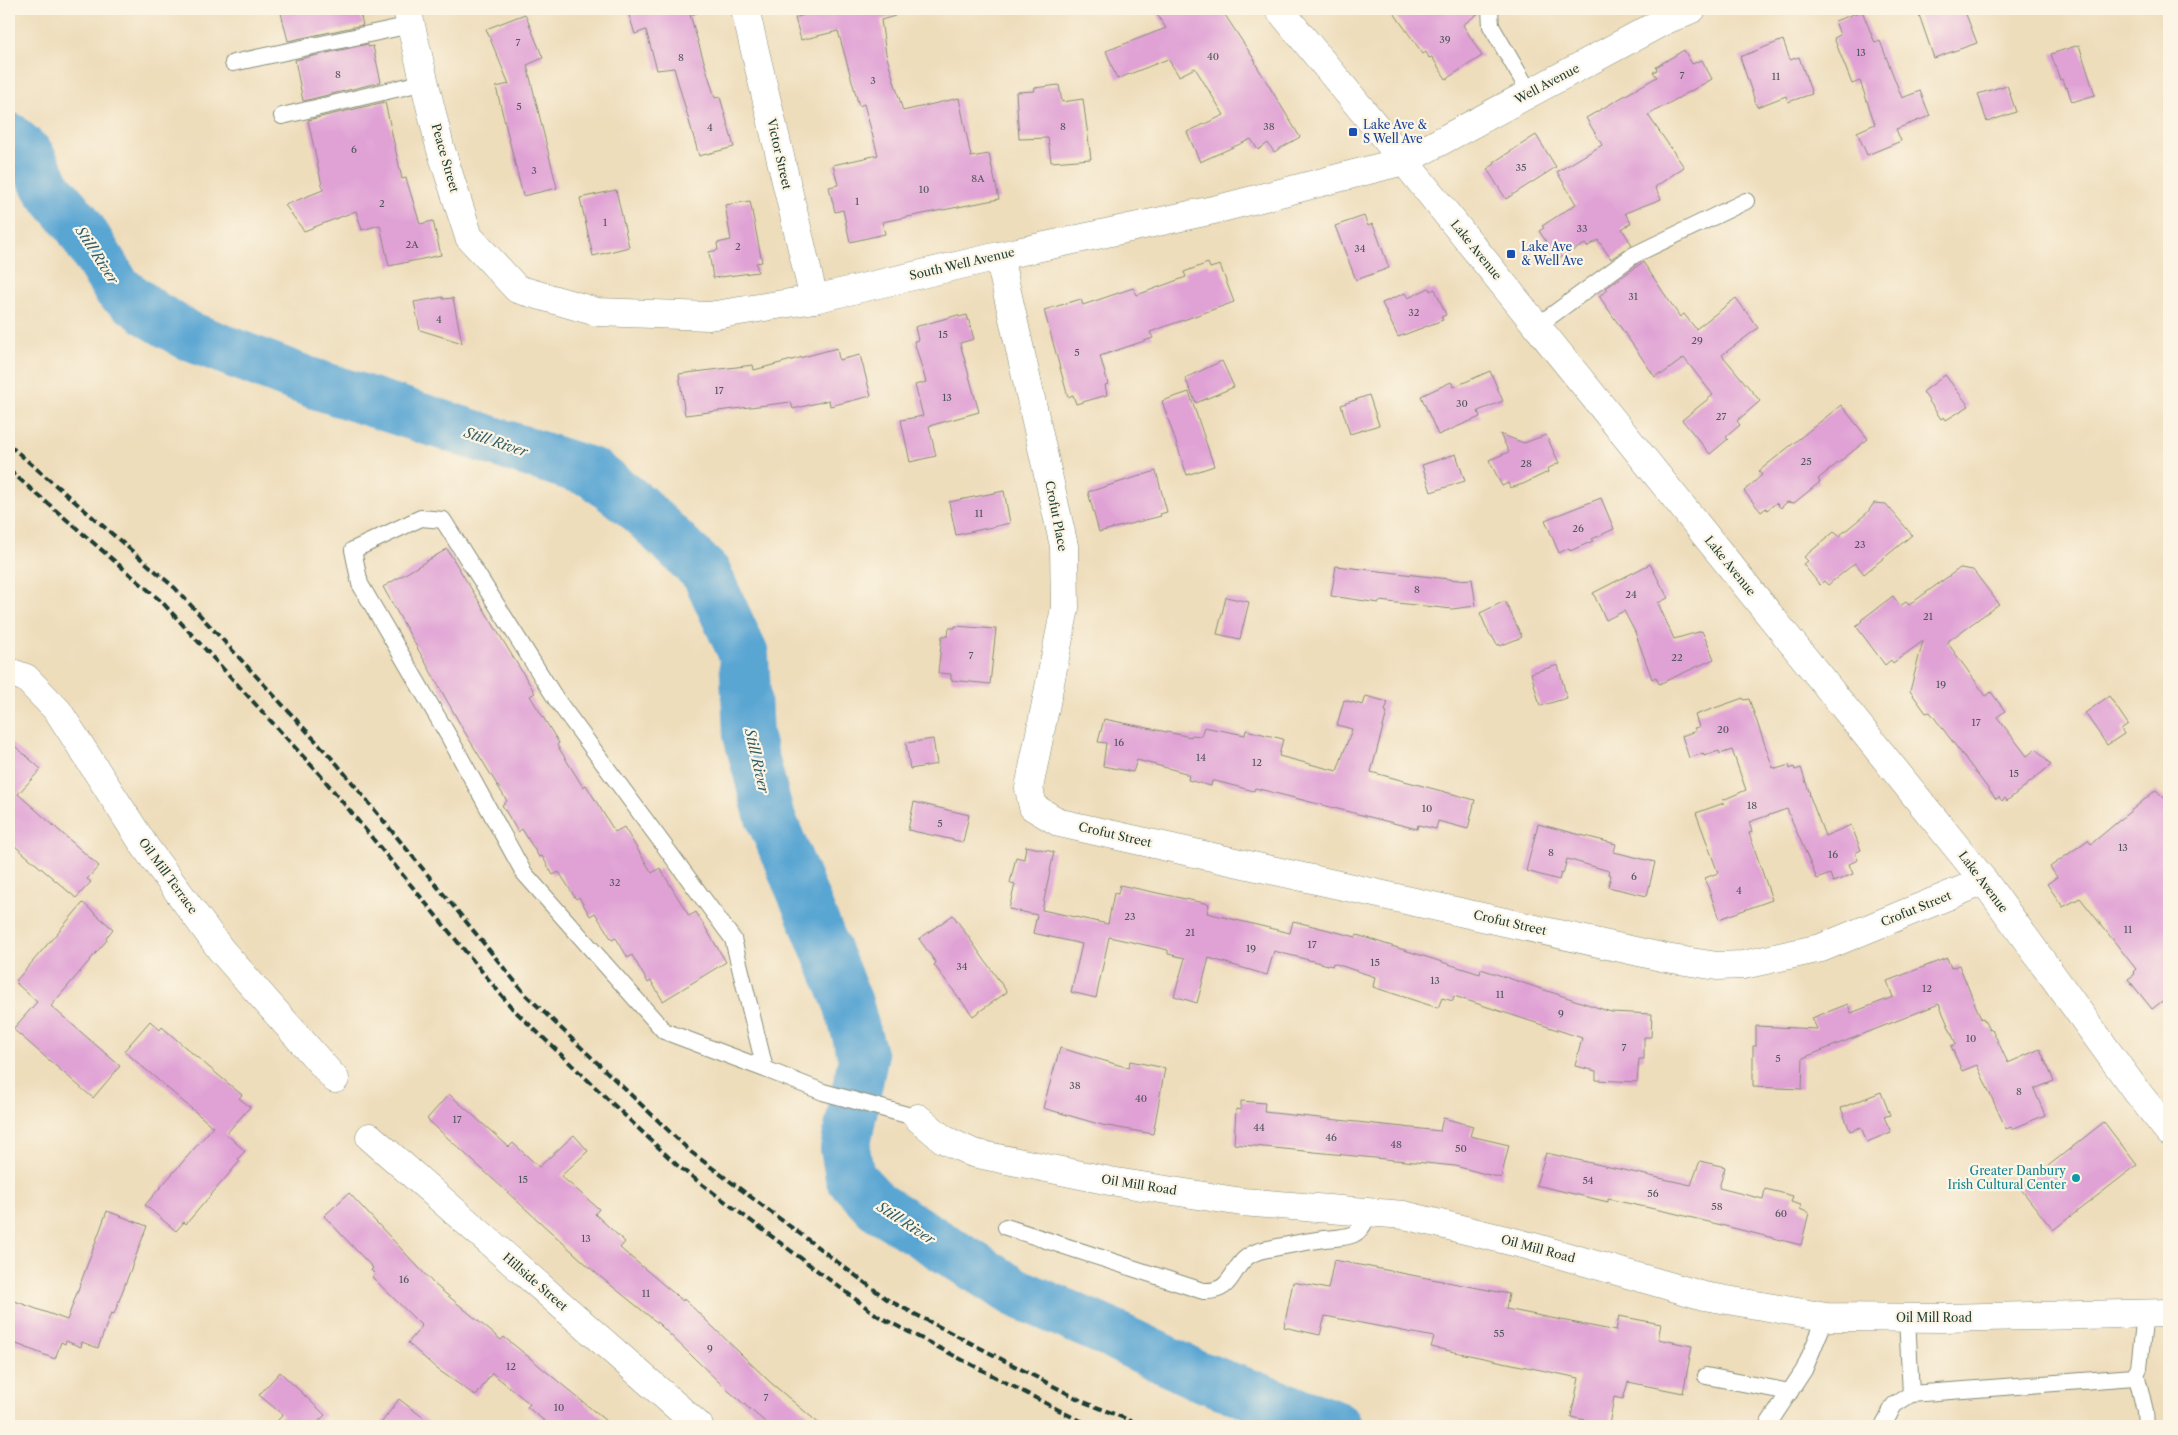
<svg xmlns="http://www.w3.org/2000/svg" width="2178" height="1435" font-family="'Libre Caslon Text',serif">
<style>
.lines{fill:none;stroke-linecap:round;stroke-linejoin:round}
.river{stroke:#5aa6d3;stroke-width:50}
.building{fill:#e0a1d5}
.lane-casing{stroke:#868d78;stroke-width:18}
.street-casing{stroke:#868d78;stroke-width:29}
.primary-casing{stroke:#868d78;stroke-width:29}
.lane{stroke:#fff;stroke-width:16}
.street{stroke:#fff;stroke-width:28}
.primary{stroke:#fff;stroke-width:28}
.rail{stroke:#1f3d34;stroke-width:4;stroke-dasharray:8 4;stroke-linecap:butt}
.transit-dot{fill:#1a4fb4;stroke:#fcf5e5;stroke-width:2}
.culture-dot{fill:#0f9aa8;stroke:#fcf5e5;stroke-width:2}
.labels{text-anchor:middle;stroke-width:4.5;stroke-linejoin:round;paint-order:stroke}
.number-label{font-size:10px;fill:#4f565c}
.street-label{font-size:12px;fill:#1f3d34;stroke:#fcf5e5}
.transit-label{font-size:12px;fill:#164399;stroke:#fcf5e5;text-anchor:start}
.culture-label{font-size:12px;fill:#0d838f;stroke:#fcf5e5;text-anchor:end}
.water-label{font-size:14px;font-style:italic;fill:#315c64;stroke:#fcf5e5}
</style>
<rect width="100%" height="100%" fill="#fcf5e5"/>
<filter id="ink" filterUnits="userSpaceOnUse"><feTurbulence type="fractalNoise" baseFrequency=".02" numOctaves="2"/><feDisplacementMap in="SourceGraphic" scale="10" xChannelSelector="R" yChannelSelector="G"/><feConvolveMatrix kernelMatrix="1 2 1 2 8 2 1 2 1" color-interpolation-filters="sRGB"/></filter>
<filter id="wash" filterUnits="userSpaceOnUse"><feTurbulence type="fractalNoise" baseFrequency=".0096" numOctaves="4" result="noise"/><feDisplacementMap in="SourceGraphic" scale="20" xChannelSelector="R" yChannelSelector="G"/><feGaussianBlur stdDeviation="1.12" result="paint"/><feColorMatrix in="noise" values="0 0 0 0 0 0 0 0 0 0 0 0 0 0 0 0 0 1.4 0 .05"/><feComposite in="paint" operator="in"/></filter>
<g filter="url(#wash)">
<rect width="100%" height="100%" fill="#edb"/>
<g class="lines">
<!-- river -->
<polyline class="river" points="9,137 30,156 48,189 77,223 117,288 153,315 189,336 309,382 593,473 636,506 706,573 744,655 748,735 769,814 848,1003 863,1058 845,1149 850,1177 877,1206 1015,1292 1105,1331 1197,1375 1337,1426"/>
</g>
<g id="blocks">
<!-- building -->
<g class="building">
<polygon points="280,9 359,9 363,25 288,41"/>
<polygon points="627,9 697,9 697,13 690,15 715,98 720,97 734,147 699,156 674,68 657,70 646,30 635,34"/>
<polygon points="820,9 894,9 895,16 881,20 886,54 903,111 959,98 971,157 989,154 999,199 882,222 885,234 850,242 843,210 835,212 829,187 838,185 833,165 878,155 864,104 859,106 838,31 801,40 795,18"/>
<polygon points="1153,9 1221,9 1256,62 1255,63 1300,137 1274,152 1268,143 1258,150 1251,139 1200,162 1187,132 1224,115 1195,68 1179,76 1168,59 1117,79 1106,51 1166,28"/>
<polygon points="1391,9 1480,9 1480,12 1463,25 1482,56 1446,79 1432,57 1429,58 1426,52 1423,54"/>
<polygon points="1917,9 1964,9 1977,43 1934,58"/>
<polygon points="1862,11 1875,43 1880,41 1902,98 1920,91 1930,116 1896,129 1901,141 1867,155 1857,132 1875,124 1860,81 1852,84 1834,38 1840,35 1835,21"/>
<polygon points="525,14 543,58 527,65 557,188 523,196 496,87 509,84 486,29"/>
<polygon points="1783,40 1790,60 1799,57 1812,94 1788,102 1786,96 1757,107 1740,57"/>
<polygon points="368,44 368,47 373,46 381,82 303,101 295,60"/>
<polygon points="2079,45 2095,95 2072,102 2067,87 2065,88 2062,79 2060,80 2051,54"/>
<polygon points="1684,50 1692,64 1702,60 1712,79 1648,115 1684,167 1655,187 1661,199 1625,213 1631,223 1622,229 1632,245 1611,259 1598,240 1587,247 1585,244 1558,259 1539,231 1544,228 1542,226 1576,204 1557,172 1602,145 1586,118 1657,77 1653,72 1657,70 1656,67"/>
<polygon points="1059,85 1062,102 1083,99 1091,159 1051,162 1048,138 1019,139 1016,92 1035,91 1034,88"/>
<polygon points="2007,85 2016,112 1987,122 1978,94"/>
<polygon points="385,102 402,179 406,178 420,224 433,221 441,255 389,266 380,225 362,230 356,211 304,231 285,205 323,190 308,120"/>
<polygon points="1536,135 1556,167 1506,199 1487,169 1495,164 1494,162"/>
<polygon points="616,190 629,247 593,256 580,198"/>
<polygon points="750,201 762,262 756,263 758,272 713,278 709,252 718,250 717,243 731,240 725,205"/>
<polygon points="1364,216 1368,226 1372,224 1375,229 1389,268 1356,280 1335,226"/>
<polygon points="1643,262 1680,317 1684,314 1696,329 1736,298 1758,328 1722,355 1760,401 1737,421 1740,425 1726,437 1728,439 1710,454 1682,420 1713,395 1684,358 1661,375 1660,373 1655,377 1599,296 1608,290 1606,288"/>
<polygon points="1208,263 1210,268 1220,265 1234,302 1150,332 1153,338 1100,356 1108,384 1105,385 1107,395 1076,404 1073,395 1068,397 1044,310 1081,299 1083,305 1133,288 1137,295 1186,277 1184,272"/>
<polygon points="1429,288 1430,291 1435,289 1446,315 1441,317 1443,320 1398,337 1382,303 1405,293 1408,298"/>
<polygon points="443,297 443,299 453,298 462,343 420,330 414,302"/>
<polygon points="958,315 959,317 967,315 974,339 960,343 979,412 929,426 936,456 910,462 901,420 923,416 915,385 926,382 914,341 918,340 915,327"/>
<polygon points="837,348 839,360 860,355 871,396 830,406 829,400 793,409 791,402 685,415 679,374 753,365 754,370"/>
<polygon points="1222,361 1234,387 1196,403 1185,378"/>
<polygon points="1490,371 1503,401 1478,411 1480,417 1438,435 1421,396 1451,382 1454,387"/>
<polygon points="1945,375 1969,406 1946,420 1944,417 1941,419 1923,392"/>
<polygon points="1189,392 1214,466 1187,475 1162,401"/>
<polygon points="1369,395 1379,425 1350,434 1341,405"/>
<polygon points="1841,405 1868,439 1818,479 1820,482 1794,503 1787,502 1781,508 1776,503 1767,510 1766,508 1761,512 1744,491 1762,475 1759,471"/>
<polygon points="1500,434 1524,443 1546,435 1559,463 1547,469 1548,472 1523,484 1510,488 1508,483 1502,486 1489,460 1509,452"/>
<polygon points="1456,454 1465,481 1431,492 1422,465"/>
<polygon points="1156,471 1167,512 1160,514 1161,516 1099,532 1088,492"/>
<polygon points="1004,491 1010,523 956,535 949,502"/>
<polygon points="1601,498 1614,529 1592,539 1593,541 1570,551 1569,548 1559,553 1545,520"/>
<polygon points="1874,503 1886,504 1912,535 1864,574 1855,563 1828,585 1824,581 1820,585 1803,564 1808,561 1804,557 1834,532 1839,536 1867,513"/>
<polygon points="447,549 535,693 530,696 559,743 557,745 583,787 586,785 615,832 624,827 652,873 660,868 689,916 696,912 726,962 663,1001 651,981 648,983 632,955 628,958 616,938 612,940 595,913 590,916 579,897 576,899 559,872 553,875 542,856 539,857 522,829 518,832 502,805 507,801 464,731 383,587"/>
<polygon points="1650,564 1668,598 1658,603 1674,639 1702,631 1714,659 1659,684 1656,677 1652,679 1635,632 1624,611 1606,620 1593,593"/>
<polygon points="1336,566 1457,580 1472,579 1476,606 1452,609 1379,601 1379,603 1331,596"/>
<polygon points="1960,568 1973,570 1999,604 1947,642 1986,696 1991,692 2005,711 1997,717 2027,756 2036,749 2051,765 2007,801 2005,798 2002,801 1999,797 1996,799 1930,712 1926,713 1910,691 1923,641 1893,663 1891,660 1885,665 1856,626 1862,621 1861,620 1893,596 1900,606 1906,602 1909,605"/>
<polygon points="1226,597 1249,602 1240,639 1217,634"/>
<polygon points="1505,601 1522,637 1500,646 1499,644 1497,645 1492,636 1490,636 1480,613"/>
<polygon points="955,626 996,629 990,684 951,680 951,674 938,673 942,636 948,636 949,628 955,628"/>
<polygon points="1558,665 1567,698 1540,706 1531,673"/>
<polygon points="1366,696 1388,702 1385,711 1387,712 1371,772 1475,800 1468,829 1438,821 1436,829 1418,825 1417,829 1255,788 1254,791 1215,781 1212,781 1211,786 1188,780 1189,775 1186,775 1186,773 1137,760 1133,772 1103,766 1106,743 1098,742 1104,719 1191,737 1192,735 1201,736 1204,727 1245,735 1246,730 1283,739 1279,756 1337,771 1352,729 1337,725 1344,700 1363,705"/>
<polygon points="2109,696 2128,724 2121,729 2124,734 2107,745 2085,713"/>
<polygon points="1743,698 1744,700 1749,699 1773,768 1775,767 1776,769 1789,765 1790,769 1794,767 1795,770 1801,768 1810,794 1809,794 1825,836 1851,825 1861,850 1855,853 1858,860 1849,864 1853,874 1833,882 1830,874 1817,879 1787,809 1749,822 1752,832 1749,833 1772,900 1719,919 1705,878 1718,873 1696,813 1724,803 1723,800 1746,790 1732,750 1720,754 1719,751 1704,756 1703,753 1689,758 1682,736 1696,731 1694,728 1699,727 1695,715"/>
<polygon points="933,739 937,764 910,769 906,743"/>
<polygon points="9,741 41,769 18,794 99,866 87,879 91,882 76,898 9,841"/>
<polygon points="2156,790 2169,803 2169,996 2152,1009 2128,979 2135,974 2133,972 2136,969 2080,898 2063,907 2047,884 2057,877 2050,867 2088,840 2091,844"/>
<polygon points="914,802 969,815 963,842 908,830"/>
<polygon points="1538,824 1616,844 1614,852 1655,862 1647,896 1608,887 1611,875 1608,874 1609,871 1567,859 1563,874 1561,873 1559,880 1526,871"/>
<polygon points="1026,846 1054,852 1042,910 1108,924 1114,893 1118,894 1120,885 1209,904 1207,913 1290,933 1293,921 1356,937 1357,935 1480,974 1481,969 1611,1012 1652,1014 1651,1037 1644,1037 1644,1059 1639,1059 1637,1082 1596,1080 1596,1071 1575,1066 1582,1038 1454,996 1453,1001 1442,998 1438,1008 1373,987 1375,977 1333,963 1332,966 1274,951 1267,975 1209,958 1197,1003 1174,996 1185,958 1168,954 1168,950 1109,937 1096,998 1071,992 1082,944 1033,933 1037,915 1009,909 1015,884 1010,883 1016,857 1024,859"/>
<polygon points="83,903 113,929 106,938 107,940 51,1006 120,1066 93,1098 13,1029 37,1002 15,982"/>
<polygon points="953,915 1007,992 973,1016 934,965 936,963 919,939"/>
<polygon points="1947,958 1951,968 1959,965 1981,1019 1983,1018 1989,1030 1992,1029 2008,1063 2040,1049 2054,1081 2034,1089 2045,1115 2012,1129 2011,1127 2006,1129 1977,1065 1962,1071 1951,1046 1956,1044 1939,1004 1803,1058 1802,1089 1753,1087 1753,1046 1756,1046 1756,1026 1817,1029 1812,1018 1848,1004 1851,1013 1893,997 1887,981"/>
<polygon points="150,1021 160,1030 162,1027 185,1047 242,1095 239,1098 250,1107 226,1134 245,1151 238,1159 240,1161 186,1224 184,1222 176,1231 145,1205 213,1127 124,1051"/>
<polygon points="1060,1048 1129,1068 1130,1061 1165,1068 1153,1134 1102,1125 1043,1108"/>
<polygon points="1881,1092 1890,1115 1884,1117 1891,1132 1867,1142 1861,1127 1850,1131 1841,1108"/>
<polygon points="449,1094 509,1147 513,1143 539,1167 574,1135 588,1151 561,1176 599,1209 595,1214 625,1242 620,1248 683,1301 684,1299 770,1382 822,1426 770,1426 725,1388 659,1324 597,1274 427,1119"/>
<polygon points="1241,1101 1265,1103 1264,1112 1440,1131 1443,1118 1473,1126 1470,1136 1509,1145 1501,1178 1455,1166 1234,1144 1236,1109 1241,1110"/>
<polygon points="2104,1122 2137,1165 2053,1230 2020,1188"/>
<polygon points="1546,1153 1691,1185 1700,1161 1725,1167 1719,1188 1763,1199 1765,1189 1778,1192 1793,1196 1791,1202 1801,1205 1800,1209 1809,1213 1801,1245 1673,1213 1608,1199 1608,1202 1536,1185"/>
<polygon points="349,1193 434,1284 501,1340 504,1337 519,1349 612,1426 551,1426 527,1407 530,1404 492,1373 476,1396 437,1369 408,1343 422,1326 372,1277 375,1274 371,1270 373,1268 324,1216"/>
<polygon points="107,1211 147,1226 114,1314 111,1313 98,1348 82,1342 81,1347 66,1341 65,1344 61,1342 55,1359 9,1341 9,1299 67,1320"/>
<polygon points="1334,1260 1509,1294 1506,1309 1616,1331 1619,1316 1661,1324 1658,1339 1692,1346 1683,1393 1628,1382 1623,1399 1614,1397 1609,1425 1571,1417 1579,1378 1431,1347 1434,1337 1325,1316 1320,1335 1284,1327 1293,1282 1328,1289"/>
<polygon points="280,1372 325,1415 314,1426 272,1426 283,1415 259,1395"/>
<polygon points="399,1399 434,1426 379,1426"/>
</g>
</g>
</g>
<g filter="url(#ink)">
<use href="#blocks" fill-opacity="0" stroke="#868d78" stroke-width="1"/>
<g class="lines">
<defs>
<g id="lane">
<polyline points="1490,9 1491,26 1530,93"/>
<polyline points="233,63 411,25"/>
<polyline points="282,116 425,82"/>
<polyline points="1537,326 1634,255 1746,201"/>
<polyline points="765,1069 664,1031 524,873 448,735 360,584 353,550 421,518 443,520 556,699 733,939 765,1069 823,1092 918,1118"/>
<path d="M1006,1227L1203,1291C1240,1293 1227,1258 1263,1250C1283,1246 1303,1242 1324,1239C1333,1238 1346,1238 1354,1234C1363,1229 1366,1221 1368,1212"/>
<polyline points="1907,1318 1911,1394 2134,1377 2139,1368 2145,1314"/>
<polyline points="2136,1373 2145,1411 2146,1426"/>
<polyline points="1706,1376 1790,1392"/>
<polyline points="1767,1426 1804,1370 1826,1317"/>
<polyline points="1885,1426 1884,1424 1894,1405 1911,1394"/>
</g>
<g id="street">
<polyline points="407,9 440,147 469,237 517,289 597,312 709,316 814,299 999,256 1218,209 1404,161 1664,21 1692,9"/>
<polyline points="745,9 814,299"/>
<polyline points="999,256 1064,546 1065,608 1029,788 1033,807 1060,823 1666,958 1717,966 1743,965 1821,948 1984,881"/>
<polyline points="9,672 26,678 58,711 146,848 221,950 335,1079"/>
<polyline points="918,1118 943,1139 973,1153 1110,1181 1242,1202 1404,1215 1530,1246 1704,1296 1826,1317 1942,1318 2169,1313"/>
<polyline points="370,1137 699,1426"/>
</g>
<polyline id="primary" points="1279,9 1404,161 1984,881 2134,1088 2169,1132"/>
</defs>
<!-- lane casing -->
<use href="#lane" class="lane-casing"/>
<!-- street casing -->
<use href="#street" class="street-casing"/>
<!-- primary casing -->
<use href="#primary" class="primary-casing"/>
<!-- lane -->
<use href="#lane" class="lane"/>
<!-- street -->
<use href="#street" class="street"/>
<!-- primary -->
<use href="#primary" class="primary"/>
<!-- rail -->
<g class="rail">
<polyline points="9,445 175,588 337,764 526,995 691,1152 888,1300 1084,1402 1144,1426"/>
<polyline points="9,470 162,602 322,777 512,1008 679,1167 878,1316 1076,1419 1095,1426"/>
</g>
</g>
</g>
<!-- markers -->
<g class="transit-dot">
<rect x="1348" y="127" width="10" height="10" rx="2.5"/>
<rect x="1506" y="249" width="10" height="10" rx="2.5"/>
</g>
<circle class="culture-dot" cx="2076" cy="1178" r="5"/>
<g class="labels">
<!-- number labels -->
<g class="number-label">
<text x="1445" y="43">39</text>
<text x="518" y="46">7</text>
<text x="1861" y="56">13</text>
<text x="1213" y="60">40</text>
<text x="681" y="61">8</text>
<text x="338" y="78">8</text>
<text x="1682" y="79">7</text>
<text x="1776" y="80">11</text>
<text x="873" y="84">3</text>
<text x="519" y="110">5</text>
<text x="1063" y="130">8</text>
<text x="1269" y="130">38</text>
<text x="710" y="131">4</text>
<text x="354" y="153">6</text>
<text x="1521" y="171">35</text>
<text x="534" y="174">3</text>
<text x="978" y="182">8A</text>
<text x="924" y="193">10</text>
<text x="857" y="205">1</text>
<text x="382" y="207">2</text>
<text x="605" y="226">1</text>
<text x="1582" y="232">33</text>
<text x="412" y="248">2A</text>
<text x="738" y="250">2</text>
<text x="1360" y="252">34</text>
<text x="1633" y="300">31</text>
<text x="1414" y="316">32</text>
<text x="439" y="323">4</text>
<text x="943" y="338">15</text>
<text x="1697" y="344">29</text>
<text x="1077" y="356">5</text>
<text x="719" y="394">17</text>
<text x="947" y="401">13</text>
<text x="1462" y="407">30</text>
<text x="1721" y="420">27</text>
<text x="1806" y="465">25</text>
<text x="1526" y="467">28</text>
<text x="979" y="517">11</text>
<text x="1578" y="532">26</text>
<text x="1860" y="548">23</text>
<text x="1417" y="593">8</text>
<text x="1631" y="598">24</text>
<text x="1928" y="620">21</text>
<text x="971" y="659">7</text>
<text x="1677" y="661">22</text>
<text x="1941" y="688">19</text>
<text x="1976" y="726">17</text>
<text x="1723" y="733">20</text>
<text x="1119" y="746">16</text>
<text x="1201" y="761">14</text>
<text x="1257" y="766">12</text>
<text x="2014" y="777">15</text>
<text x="1752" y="809">18</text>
<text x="1427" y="812">10</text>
<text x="940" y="827">5</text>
<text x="2123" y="851">13</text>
<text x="1551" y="856">8</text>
<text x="1833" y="858">16</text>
<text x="1634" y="880">6</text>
<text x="615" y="886">32</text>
<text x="1739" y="894">4</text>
<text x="1130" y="920">23</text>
<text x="2128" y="933">11</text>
<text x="1190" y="936">21</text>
<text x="1312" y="948">17</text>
<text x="1251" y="952">19</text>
<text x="1375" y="966">15</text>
<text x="962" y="970">34</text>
<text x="1435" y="984">13</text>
<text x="1927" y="992">12</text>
<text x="1500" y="998">11</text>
<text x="1561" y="1017">9</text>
<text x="1971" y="1042">10</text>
<text x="1624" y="1051">7</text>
<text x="1778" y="1062">5</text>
<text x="1075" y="1089">38</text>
<text x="2019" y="1095">8</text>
<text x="1141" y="1102">40</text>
<text x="457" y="1123">17</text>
<text x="1259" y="1131">44</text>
<text x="1331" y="1141">46</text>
<text x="1396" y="1148">48</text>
<text x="1461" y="1152">50</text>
<text x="523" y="1183">15</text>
<text x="1588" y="1184">54</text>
<text x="1653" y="1197">56</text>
<text x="1717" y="1210">58</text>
<text x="1781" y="1217">60</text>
<text x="586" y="1242">13</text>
<text x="404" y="1283">16</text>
<text x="646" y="1297">11</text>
<text x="1499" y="1337">55</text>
<text x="710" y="1352">9</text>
<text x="511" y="1370">12</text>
<text x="766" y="1401">7</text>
<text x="559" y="1411">10</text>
</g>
<!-- street labels -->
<g class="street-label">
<text transform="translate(1547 84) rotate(-28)" y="4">Well Avenue</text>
<text transform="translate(779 154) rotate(77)" y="4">Victor Street</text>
<text transform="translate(445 158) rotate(74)" y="4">Peace Street</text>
<text transform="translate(1476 250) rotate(51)" y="4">Lake Avenue</text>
<text transform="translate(962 264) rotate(-13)" y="4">South Well Avenue</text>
<text transform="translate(1056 516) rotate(79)" y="4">Crofut Place</text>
<text transform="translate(1730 566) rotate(51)" y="4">Lake Avenue</text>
<text transform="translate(1115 835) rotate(13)" y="4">Crofut Street</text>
<text transform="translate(168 876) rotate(54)" y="4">Oil Mill Terrace</text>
<text transform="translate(1983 882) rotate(53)" y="4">Lake Avenue</text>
<text transform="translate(1916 909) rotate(-22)" y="4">Crofut Street</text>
<text transform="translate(1510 923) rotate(13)" y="4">Crofut Street</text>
<text transform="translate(1139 1185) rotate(9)" y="4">Oil Mill Road</text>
<text transform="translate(1538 1249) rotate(15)" y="4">Oil Mill Road</text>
<text transform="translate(535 1282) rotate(41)" y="4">Hillside Street</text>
<text x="1934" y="1322">Oil Mill Road</text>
</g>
<!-- transit labels -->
<g class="transit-label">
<text x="1363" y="129">Lake Ave &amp;<tspan x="1363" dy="14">S Well Ave</tspan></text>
<text x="1521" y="251">Lake Ave<tspan x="1521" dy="14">&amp; Well Ave</tspan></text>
</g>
<!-- culture labels -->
<g class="culture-label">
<text x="2066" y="1175">Greater Danbury<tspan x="2066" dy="14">Irish Cultural Center</tspan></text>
</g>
<!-- water labels -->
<g class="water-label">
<text transform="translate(97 255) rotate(57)" y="5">Still River</text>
<text transform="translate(496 442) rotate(18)" y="5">Still River</text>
<text transform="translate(757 761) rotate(77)" y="5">Still River</text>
<text transform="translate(906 1223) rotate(33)" y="5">Still River</text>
</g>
</g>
<!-- margin -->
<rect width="2178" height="1435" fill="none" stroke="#fcf5e5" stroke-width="30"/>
</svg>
